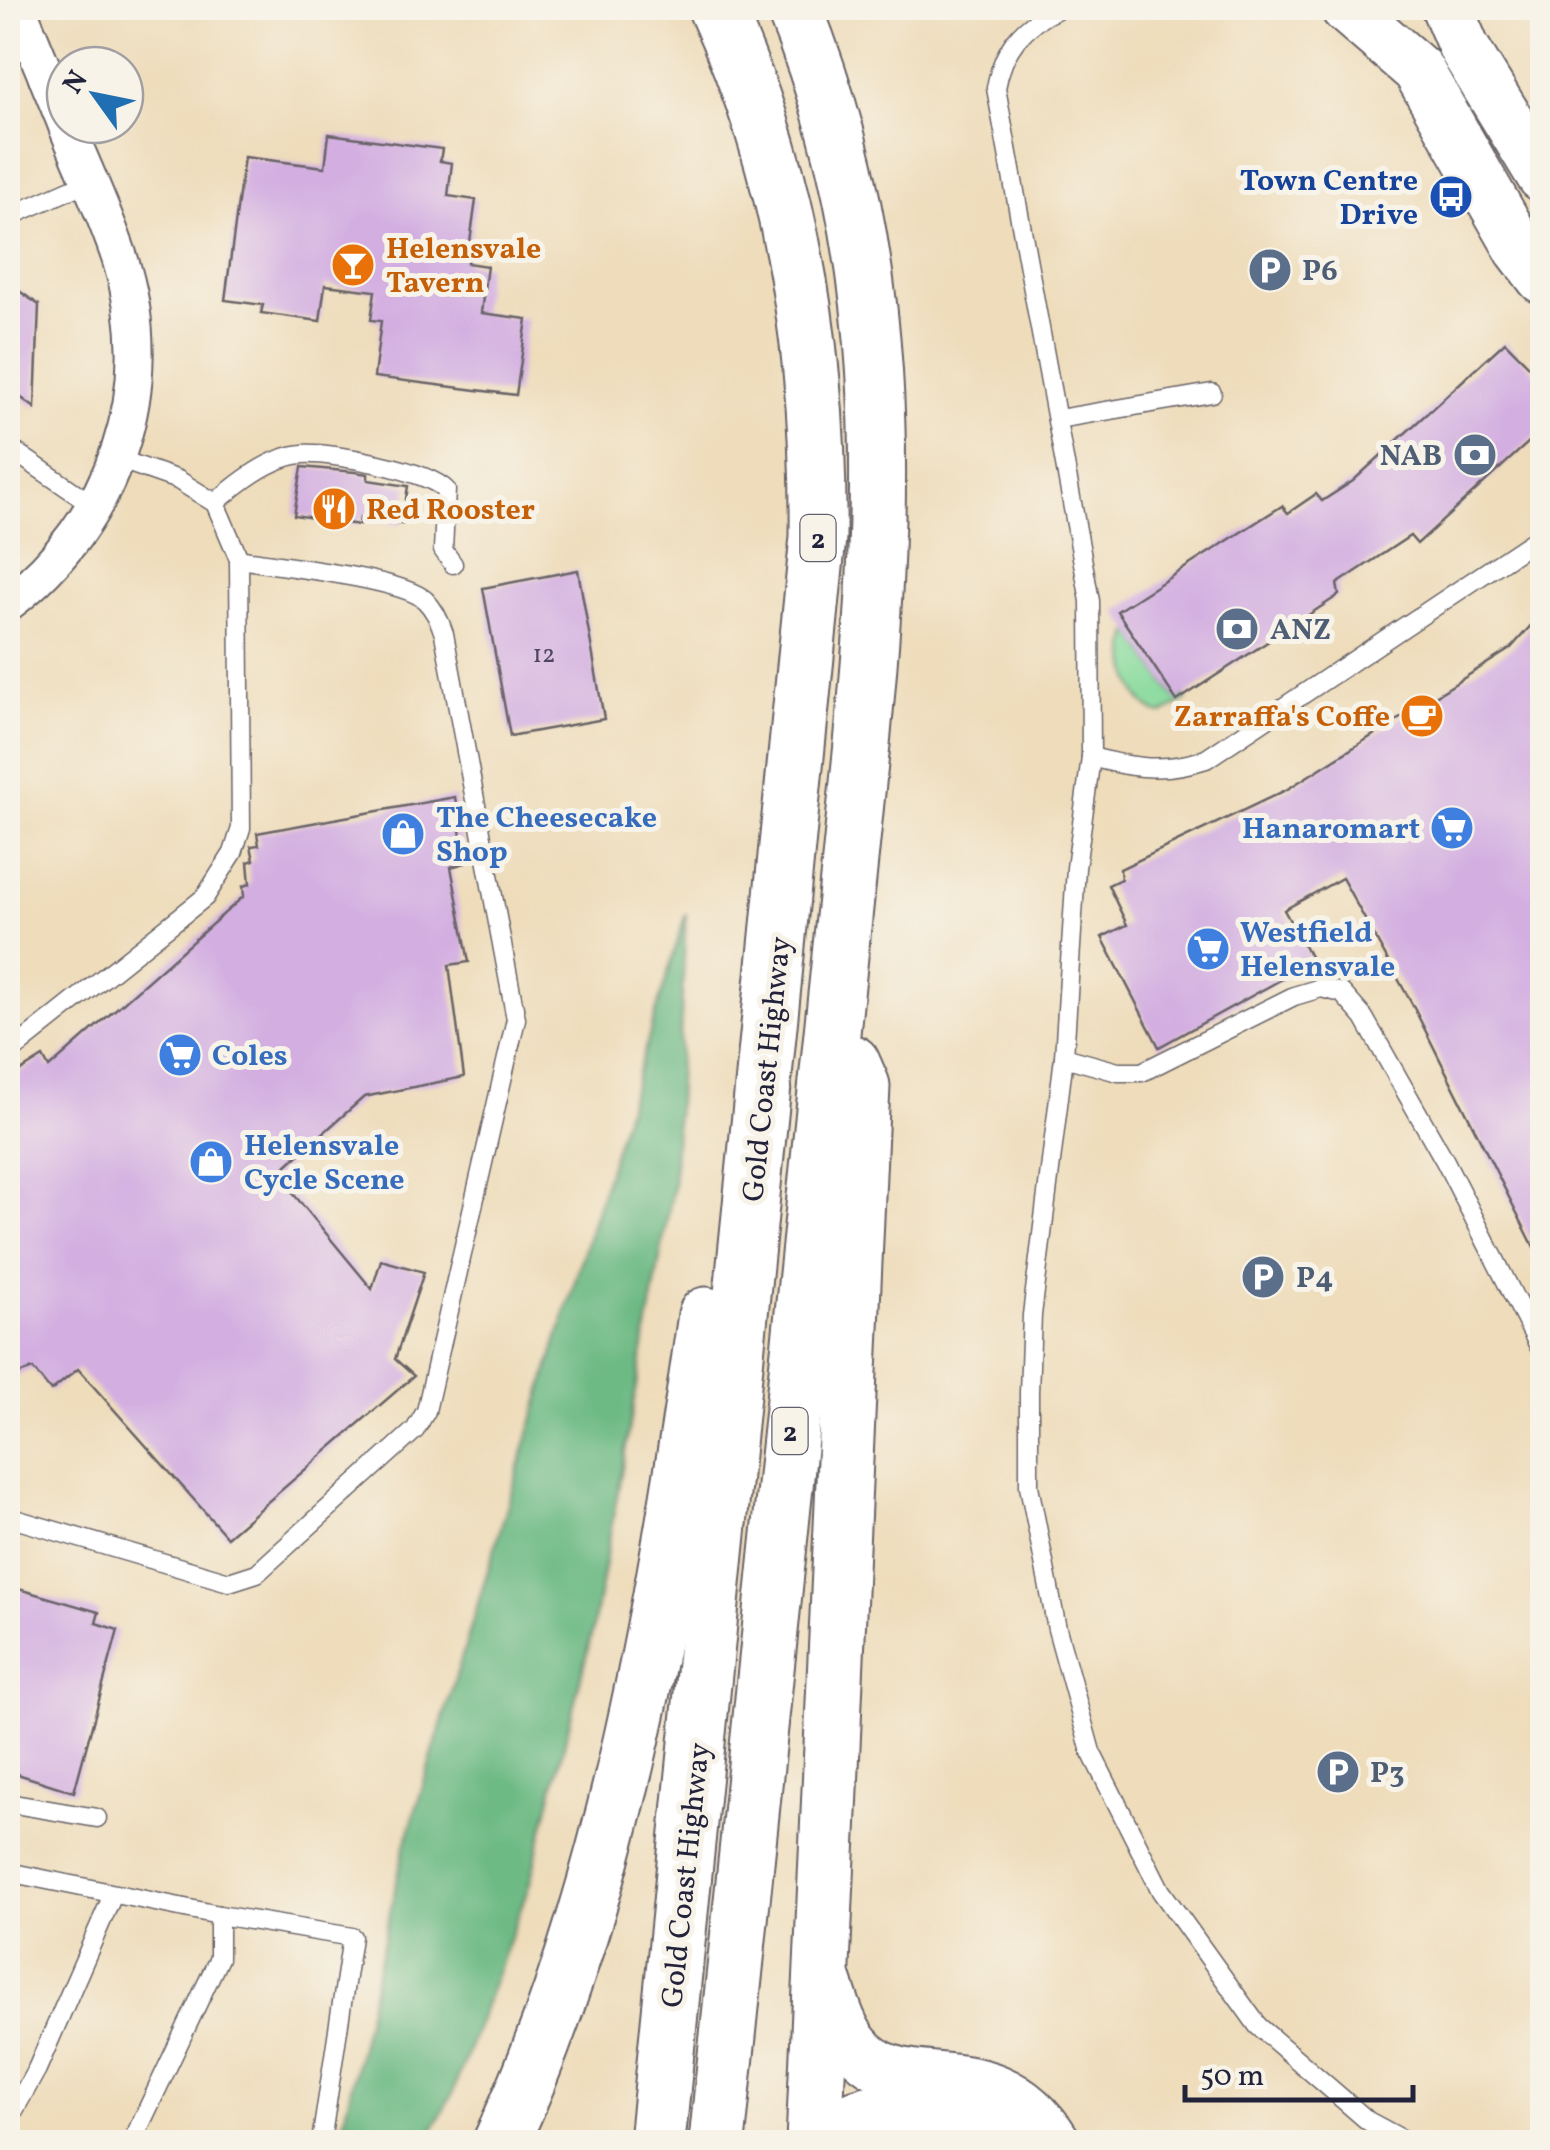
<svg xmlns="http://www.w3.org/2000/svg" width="1550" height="2150" font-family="Vollkorn,serif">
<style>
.green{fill:#87da9c;stroke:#547e6c;stroke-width:2.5}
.forest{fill:#6dba84;stroke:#486e60;stroke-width:2.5}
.building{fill:#d3afe1}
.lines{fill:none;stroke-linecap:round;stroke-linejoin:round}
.lane-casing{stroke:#696367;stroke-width:21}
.street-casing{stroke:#696367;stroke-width:39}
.secondary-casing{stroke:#696367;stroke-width:54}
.highway-casing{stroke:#696367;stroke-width:59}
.lane{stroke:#fff;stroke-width:18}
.street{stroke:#fff;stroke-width:35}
.secondary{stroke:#fff;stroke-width:50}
.highway{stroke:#fff;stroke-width:55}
.labels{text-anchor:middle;stroke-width:10;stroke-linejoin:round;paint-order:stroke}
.number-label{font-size:25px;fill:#4e4564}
.shield{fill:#f7f3e8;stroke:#62616f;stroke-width:2.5}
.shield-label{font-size:28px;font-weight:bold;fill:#22223b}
.transit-label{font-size:30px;font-weight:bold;fill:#164399;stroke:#f7f3e8;text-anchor:end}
.food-label{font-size:30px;font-weight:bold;fill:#c56008;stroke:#f7f3e8;text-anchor:start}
.service-label{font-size:30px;font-weight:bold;fill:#4e5e75;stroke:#f7f3e8;text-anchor:start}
.shop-label{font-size:30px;font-weight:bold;fill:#366cbe;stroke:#f7f3e8;text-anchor:start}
.street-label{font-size:30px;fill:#22223b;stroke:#f7f3e8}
</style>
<rect width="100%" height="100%" fill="#f7f3e8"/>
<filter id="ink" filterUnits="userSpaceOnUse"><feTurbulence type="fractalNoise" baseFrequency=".01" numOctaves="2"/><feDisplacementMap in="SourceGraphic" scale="20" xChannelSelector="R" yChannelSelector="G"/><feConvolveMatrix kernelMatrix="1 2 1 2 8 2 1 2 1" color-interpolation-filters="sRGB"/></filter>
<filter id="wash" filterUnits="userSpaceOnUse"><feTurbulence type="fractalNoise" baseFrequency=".0048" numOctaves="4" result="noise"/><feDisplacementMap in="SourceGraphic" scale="40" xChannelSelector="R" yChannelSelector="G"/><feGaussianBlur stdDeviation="2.25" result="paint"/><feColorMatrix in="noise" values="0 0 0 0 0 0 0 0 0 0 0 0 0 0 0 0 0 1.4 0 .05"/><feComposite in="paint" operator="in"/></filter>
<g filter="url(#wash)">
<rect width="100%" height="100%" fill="#eedcba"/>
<!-- green -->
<path class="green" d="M1131,631L1176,700L1184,696L1186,700L1163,714C1132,710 1120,654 1131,631Z"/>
<!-- forest -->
<polygon class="forest" points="686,913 673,1186 593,1628 529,1886 452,2094 426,2142 339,2142 404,1849"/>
<g id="blocks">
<!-- building -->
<g class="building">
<polygon points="329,134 442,149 440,161 452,163 448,196 476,200 467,263 487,266 481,313 527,319 516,395 374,377 381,321 371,320 375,291 325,285 320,321 261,313 263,305 225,300 244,157 325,167"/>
<polygon points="8,283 39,305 35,408 8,388"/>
<polygon points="1505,342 1542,379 1542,430 1417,544 1410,536 1337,584 1339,595 1177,701 1117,611 1282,506 1288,513 1316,494 1322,501 1353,481"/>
<polygon points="302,467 355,472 368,474 368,480 408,486 402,524 360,518 359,525 294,515"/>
<polygon points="578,570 604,719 510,736 483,588"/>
<polygon points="1542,613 1542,1263 1412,1004 1342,878 1284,910 1313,962 1159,1047 1102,937 1127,925 1108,885 1121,879 1120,869 1286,790 1510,649"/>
<polygon points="455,797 465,863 451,867 469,962 449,965 464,1077 364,1097 277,1174 372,1289 381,1260 424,1272 395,1359 414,1376 227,1537 78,1369 51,1391 33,1369 8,1378 8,1079 43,1057 49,1068 244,896 243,886 250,884 248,862 254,860 251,846 259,845 257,833"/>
<polygon points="8,1586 99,1612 96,1623 118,1630 74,1792 8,1771"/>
</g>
</g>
</g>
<g filter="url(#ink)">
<use href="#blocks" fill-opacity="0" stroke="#696367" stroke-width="2.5"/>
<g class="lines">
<defs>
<g id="lane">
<path d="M1059,8C1023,25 1003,48 996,88L1090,601L1091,757L1076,868L1064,1057L1032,1315L1029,1392V1486L1057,1629L1091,1752L1161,1891L1258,2026L1368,2121L1407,2142"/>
<polyline points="8,217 90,181"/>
<polyline points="1058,419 1212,393"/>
<polyline points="8,447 96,507"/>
<path d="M215,503C237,484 271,456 303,454C332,452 427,470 446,490L443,550L453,564"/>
<path d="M1091,757C1133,768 1164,773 1206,759L1542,535"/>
<polyline points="8,1054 205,897 233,853 241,828 239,559 215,503 178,480 118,459"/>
<polyline points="1064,1057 1118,1072 1142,1072 1294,996 1321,988 1342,993 1364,1018 1445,1161 1542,1352"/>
<path d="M8,1517L229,1582L257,1573L415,1430L426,1411L516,1019L444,634C440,621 435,610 425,600C401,578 277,566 239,559"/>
<polyline points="8,1803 97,1818"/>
<polyline points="8,1872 219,1915 219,1958 132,2142"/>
<polyline points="219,1915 352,1937 321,2142"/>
<polyline points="8,2121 37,2069 112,1897"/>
</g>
<g id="street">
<polyline points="18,8 65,122"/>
<path d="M8,603C114,523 162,387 120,259C105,213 84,169 66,125"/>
</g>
<g id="secondary">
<polyline points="1346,8 1418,70 1520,249 1542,278"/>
<polyline points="1447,8 1464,48 1542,176"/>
<path d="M822,1969C832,1995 838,2026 856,2047C904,2105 993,2043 1055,2142"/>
</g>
<g id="highway">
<path d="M501,2142C616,1895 667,1585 706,1315"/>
<path d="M657,2142L818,537C820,356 792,173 716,8"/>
<path d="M717,2142L862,744C887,487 893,252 794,8"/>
<polyline points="814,2142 862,1086 852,1063"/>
<path d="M821,2142C863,2094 948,2106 993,2142"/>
</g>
</defs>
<!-- lane casing -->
<use href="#lane" class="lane-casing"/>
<!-- street casing -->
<use href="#street" class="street-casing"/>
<!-- secondary casing -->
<use href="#secondary" class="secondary-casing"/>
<!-- highway casing -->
<use href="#highway" class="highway-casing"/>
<!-- lane -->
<use href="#lane" class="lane"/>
<!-- street -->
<use href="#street" class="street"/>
<!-- secondary -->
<use href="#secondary" class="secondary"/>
<!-- highway -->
<use href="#highway" class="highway"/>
</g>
</g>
<!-- icons -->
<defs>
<symbol id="bus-disc" viewBox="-11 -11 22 22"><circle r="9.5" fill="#1a4fb4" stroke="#f7f3e8"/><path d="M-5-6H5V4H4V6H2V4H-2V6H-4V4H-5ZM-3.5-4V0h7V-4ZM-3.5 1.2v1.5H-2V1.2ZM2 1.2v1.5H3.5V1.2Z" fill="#fff"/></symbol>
<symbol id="bar-disc" viewBox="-11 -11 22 22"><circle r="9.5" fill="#e8710a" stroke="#f7f3e8"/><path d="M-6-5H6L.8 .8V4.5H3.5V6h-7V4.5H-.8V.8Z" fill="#fff"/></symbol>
<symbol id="parking-disc" viewBox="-11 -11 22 22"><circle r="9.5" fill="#5c6f8a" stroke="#f7f3e8"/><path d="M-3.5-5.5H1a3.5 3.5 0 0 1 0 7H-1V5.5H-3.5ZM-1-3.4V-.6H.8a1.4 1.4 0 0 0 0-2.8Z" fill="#fff"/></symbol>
<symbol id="bank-disc" viewBox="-11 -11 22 22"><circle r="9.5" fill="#5c6f8a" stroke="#f7f3e8"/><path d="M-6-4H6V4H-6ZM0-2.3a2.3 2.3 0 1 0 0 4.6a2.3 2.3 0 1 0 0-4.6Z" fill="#fff"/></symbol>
<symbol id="restaurant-disc" viewBox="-11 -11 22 22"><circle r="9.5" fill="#e8710a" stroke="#f7f3e8"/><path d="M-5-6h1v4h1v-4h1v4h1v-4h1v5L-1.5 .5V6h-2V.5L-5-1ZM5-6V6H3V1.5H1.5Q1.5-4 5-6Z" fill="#fff"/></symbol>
<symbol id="cafe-disc" viewBox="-11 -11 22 22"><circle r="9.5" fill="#e8710a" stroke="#f7f3e8"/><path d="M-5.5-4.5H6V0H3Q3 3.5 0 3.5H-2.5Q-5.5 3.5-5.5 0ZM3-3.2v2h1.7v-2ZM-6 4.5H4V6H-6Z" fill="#fff"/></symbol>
<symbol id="supermarket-disc" viewBox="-11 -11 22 22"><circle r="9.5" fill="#3f7fe0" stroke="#f7f3e8"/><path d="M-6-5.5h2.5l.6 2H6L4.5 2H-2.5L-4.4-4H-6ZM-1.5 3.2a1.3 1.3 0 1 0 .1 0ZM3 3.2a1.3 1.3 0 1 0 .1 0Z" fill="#fff"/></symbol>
<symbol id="shop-disc" viewBox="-11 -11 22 22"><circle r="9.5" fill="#3f7fe0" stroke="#f7f3e8"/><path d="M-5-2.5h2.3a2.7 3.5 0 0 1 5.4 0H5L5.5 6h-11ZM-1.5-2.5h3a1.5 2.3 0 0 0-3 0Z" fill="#fff"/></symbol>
</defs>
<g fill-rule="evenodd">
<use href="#bus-disc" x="1426" y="172" width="50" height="50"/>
<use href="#bar-disc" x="328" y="240" width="50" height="50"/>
<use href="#parking-disc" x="1245" y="245" width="50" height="50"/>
<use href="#bank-disc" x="1450" y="430" width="50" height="50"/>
<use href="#restaurant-disc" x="309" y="484" width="50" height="50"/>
<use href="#bank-disc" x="1212" y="604" width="50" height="50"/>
<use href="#cafe-disc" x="1397" y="691" width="50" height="50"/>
<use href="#supermarket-disc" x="1427" y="803" width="50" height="50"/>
<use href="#shop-disc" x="378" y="809" width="50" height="50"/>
<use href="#supermarket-disc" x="1183" y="924" width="50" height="50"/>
<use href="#supermarket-disc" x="155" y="1030" width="50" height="50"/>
<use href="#shop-disc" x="186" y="1137" width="50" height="50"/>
<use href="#parking-disc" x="1238" y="1252" width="50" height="50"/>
<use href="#parking-disc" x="1313" y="1747" width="50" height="50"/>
</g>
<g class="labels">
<!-- number labels -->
<g class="number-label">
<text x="544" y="662">12</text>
</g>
<!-- shield labels -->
<g class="shield">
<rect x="800.5" y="515" width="35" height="46" rx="8"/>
<rect x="772.5" y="1408" width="35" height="46" rx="8"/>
</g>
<g class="shield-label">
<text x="818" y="548">2</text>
<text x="790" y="1441">2</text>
</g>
<!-- transit labels -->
<g class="transit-label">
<text x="1418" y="190">Town Centre<tspan x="1418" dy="34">Drive</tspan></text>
</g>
<!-- food labels -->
<g class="food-label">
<text x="386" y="258">Helensvale<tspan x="386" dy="34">Tavern</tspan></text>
<text x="366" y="519">Red Rooster</text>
<text x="1390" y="726" text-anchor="end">Zarraffa's Coffe</text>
</g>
<!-- service labels -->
<g class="service-label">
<text x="1302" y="280">P6</text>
<text x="1442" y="465" text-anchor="end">NAB</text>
<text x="1270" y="639">ANZ</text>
<text x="1296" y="1287">P4</text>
<text x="1370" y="1782">P3</text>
</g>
<!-- shop labels -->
<g class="shop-label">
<text x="436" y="827">The Cheesecake<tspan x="436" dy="34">Shop</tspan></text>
<text x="1420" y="838" text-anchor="end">Hanaromart</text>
<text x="1240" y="942">Westfield<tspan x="1240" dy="34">Helensvale</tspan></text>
<text x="212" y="1065">Coles</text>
<text x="244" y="1155">Helensvale<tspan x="244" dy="34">Cycle Scene</tspan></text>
</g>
<!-- street labels -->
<g class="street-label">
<text transform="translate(766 1069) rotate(-84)" y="10">Gold Coast Highway</text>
<text transform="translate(685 1875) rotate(-84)" y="10">Gold Coast Highway</text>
</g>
</g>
<!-- margin -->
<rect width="1550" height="2150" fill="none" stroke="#f7f3e8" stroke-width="40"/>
<!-- north arrow -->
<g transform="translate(95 95) rotate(303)"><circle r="48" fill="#f7f3e8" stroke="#a29fa3" stroke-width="2.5"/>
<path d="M0-8L18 38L0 25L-18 38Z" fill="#1f6fb2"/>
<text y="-15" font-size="28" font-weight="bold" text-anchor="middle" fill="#22223b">N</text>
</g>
<!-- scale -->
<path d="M1185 2085v15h228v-15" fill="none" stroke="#22223b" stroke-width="5"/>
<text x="1200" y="2085" font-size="30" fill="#22223b" stroke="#f7f3e8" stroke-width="8" paint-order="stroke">50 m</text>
</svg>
